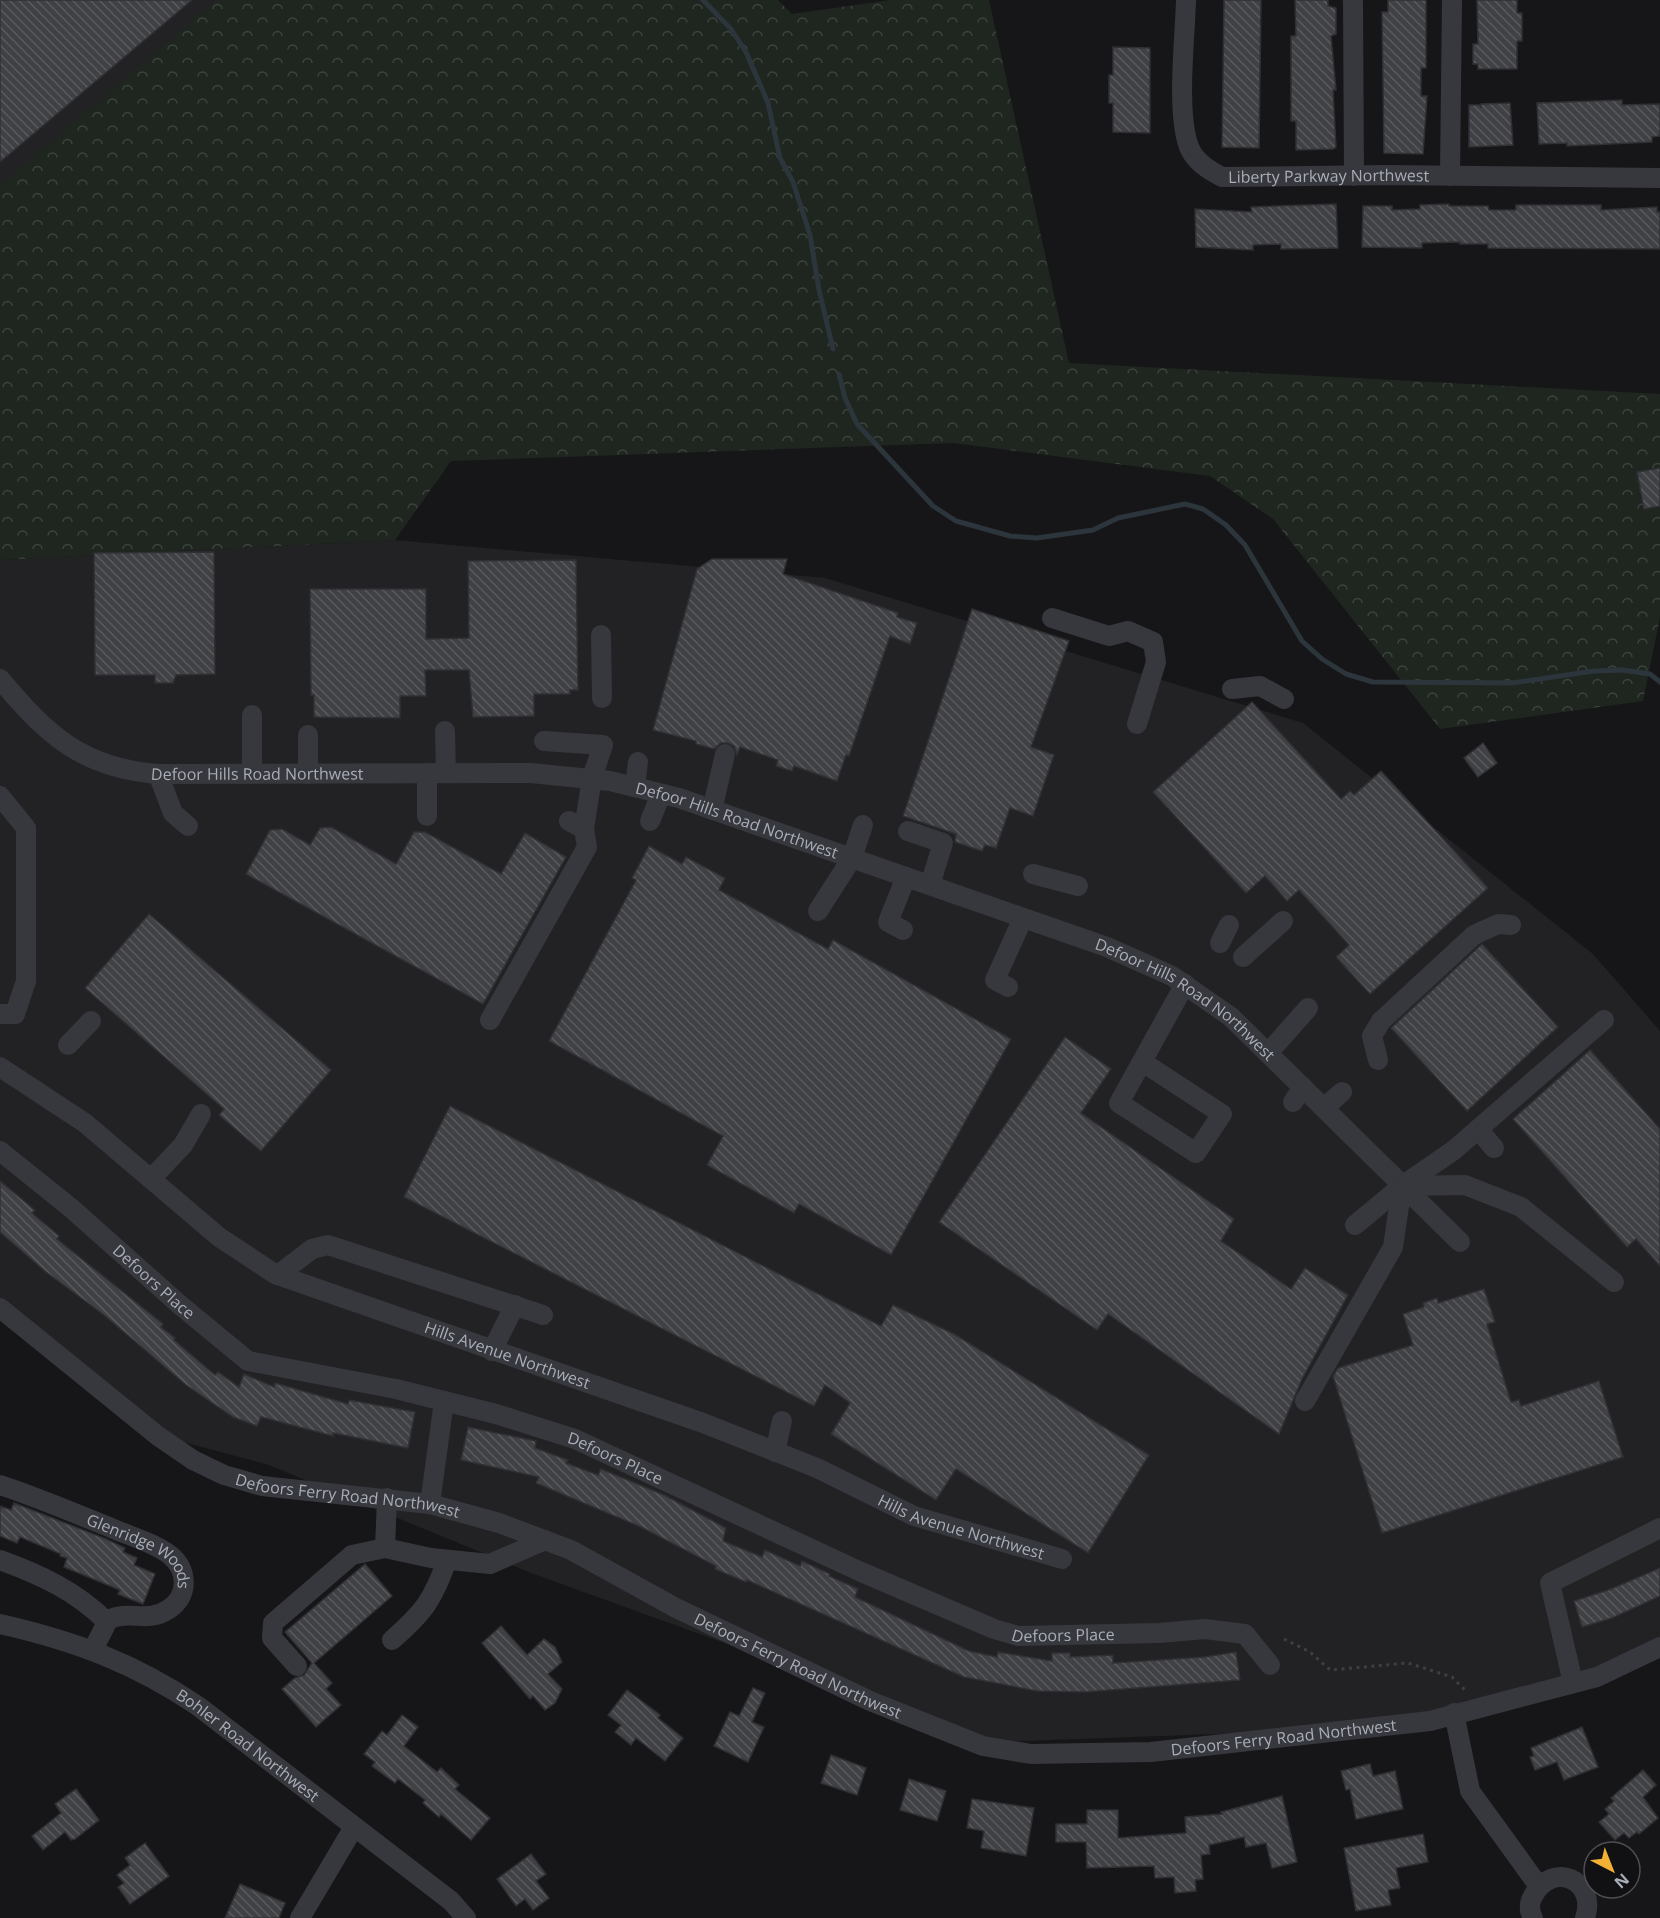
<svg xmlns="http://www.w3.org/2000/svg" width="1660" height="1918" font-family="'Open Sans',sans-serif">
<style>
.built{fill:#222225}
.forest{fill:url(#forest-crowns)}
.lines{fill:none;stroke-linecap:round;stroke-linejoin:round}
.stream{stroke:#2c353c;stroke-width:5}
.building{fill:url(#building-back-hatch);stroke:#303034;stroke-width:1.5}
.path{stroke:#3d3f44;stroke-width:3;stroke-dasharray:3 4.5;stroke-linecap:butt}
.minor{stroke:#37383d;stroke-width:20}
.labels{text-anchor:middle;stroke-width:4.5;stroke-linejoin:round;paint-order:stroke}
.street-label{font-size:16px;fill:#a8adb8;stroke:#111113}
</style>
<defs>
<pattern id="forest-crowns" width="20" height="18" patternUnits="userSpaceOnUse" patternTransform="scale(1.5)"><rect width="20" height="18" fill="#1e261f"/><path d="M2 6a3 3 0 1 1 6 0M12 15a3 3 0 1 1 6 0" fill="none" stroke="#3c433d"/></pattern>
<pattern id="building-back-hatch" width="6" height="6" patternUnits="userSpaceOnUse" patternTransform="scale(1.5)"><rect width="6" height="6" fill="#404145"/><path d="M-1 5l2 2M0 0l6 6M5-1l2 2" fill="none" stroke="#595a5e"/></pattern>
</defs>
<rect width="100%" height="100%" fill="#161618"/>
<!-- built -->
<g class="built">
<polygon points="0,0 225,0 0,205"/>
<polygon points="395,540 825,578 1303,723 1593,954 1660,1031 1660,1650 1485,1705 1301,1731 998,1742 531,1573 269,1465 150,1433 0,1312 0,560"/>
</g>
<!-- forest -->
<polygon class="forest" points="217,0 778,0 792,14 891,0 989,0 1069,363 1660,394 1660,617 1643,701 1440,729 1273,519 1210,476 953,443 451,461 395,540 0,560 0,185"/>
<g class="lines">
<!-- stream -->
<g class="stream">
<polyline points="703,0 731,29 746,52 768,103 780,158 793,182 810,235 819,290 833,349"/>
<polyline points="839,374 845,398 857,424 933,506 956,521 1010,536 1037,538 1093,530 1118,518 1185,504 1203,509 1226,525 1245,545 1302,641 1322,659 1346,674 1373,682 1512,683 1594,671 1622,670 1650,674 1660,682"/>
</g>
</g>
<!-- building -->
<g class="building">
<polygon points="0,0 192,0 0,162"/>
<polygon points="1224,0 1261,0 1259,148 1222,147"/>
<polygon points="1295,0 1328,0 1328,6 1336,8 1336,34 1331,36 1336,90 1333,90 1336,147 1333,149 1296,150 1296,121 1291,121 1291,36 1296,36"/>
<polygon points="1388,0 1426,0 1426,68 1421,68 1421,96 1427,96 1423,154 1384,153 1382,12 1388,12"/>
<polygon points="1477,0 1517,0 1517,13 1522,13 1522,41 1517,41 1517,69 1478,69 1478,64 1473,64 1473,44 1478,44"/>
<polygon points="1113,47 1150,48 1150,133 1113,132 1113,103 1109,103 1109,75 1113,75"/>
<polygon points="1622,100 1622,105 1660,104 1660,136 1652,137 1652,142 1567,146 1567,143 1539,144 1537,103"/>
<polygon points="1510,103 1513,145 1469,147 1469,105 1480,105 1481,108 1481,104"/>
<polygon points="1336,204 1338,248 1281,249 1281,244 1253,245 1253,250 1196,247 1195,209 1252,212 1251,207"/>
<polygon points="1449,204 1449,206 1488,206 1489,210 1516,210 1516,205 1601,205 1601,210 1657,207 1657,212 1660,212 1660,249 1488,248 1488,244 1460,244 1460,242 1422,243 1422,248 1362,247 1363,206 1392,206 1392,210 1420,209 1420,205"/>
<polygon points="1660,468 1660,506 1644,509 1637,472"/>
<polygon points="214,552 215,674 176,675 173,683 155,683 155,675 95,675 94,553"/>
<polygon points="712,559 787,559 783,574 898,613 897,617 917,623 910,644 890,636 849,756 846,755 837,781 794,766 792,771 776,766 778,760 740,747 737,755 734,746 728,743 721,743 714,749 696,744 696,741 653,730 697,569"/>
<polygon points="576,560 578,690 570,690 570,694 534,694 534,716 473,717 469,670 425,670 426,696 400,696 400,718 314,717 314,695 311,695 310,589 426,589 426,639 469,638 468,561"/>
<polygon points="972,609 1069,641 1031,747 1054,755 1033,816 1010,808 996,848 985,845 982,851 955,842 956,834 903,816"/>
<polygon points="1252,702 1341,799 1350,791 1354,795 1381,771 1488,888 1370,994 1336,957 1349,945 1299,890 1287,901 1265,876 1246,893 1153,792"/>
<polygon points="1483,743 1497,763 1478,777 1464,758"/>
<polygon points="331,827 396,864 414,832 425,832 501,874 525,833 566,857 483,1004 246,874 270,830 282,829 310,845 320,828"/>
<polygon points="649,846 682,864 686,857 725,878 719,890 828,949 833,940 1011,1039 891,1255 799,1204 794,1213 707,1165 723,1136 549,1041 636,880 632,878"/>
<polygon points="149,914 331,1070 261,1151 219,1115 224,1109 85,988"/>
<polygon points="1482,944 1558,1027 1467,1111 1391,1028"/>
<polygon points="1065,1037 1111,1069 1081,1113 1234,1219 1221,1241 1291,1289 1305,1268 1348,1295 1302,1379 1279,1434 1108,1314 1097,1330 939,1222"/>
<polygon points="1590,1050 1660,1129 1660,1266 1636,1239 1627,1247 1513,1119"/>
<polygon points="450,1106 881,1326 893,1305 954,1334 1149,1455 1088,1553 956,1469 936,1500 831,1434 850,1403 825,1385 814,1406 404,1197"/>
<polygon points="0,1181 35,1210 32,1213 59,1236 57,1239 163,1324 161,1327 175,1338 174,1340 215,1375 218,1372 239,1387 244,1374 274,1387 275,1383 348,1404 349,1400 415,1412 408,1448 333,1433 333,1436 261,1417 257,1426 233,1417 186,1385 104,1315 46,1272 0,1232"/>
<polygon points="1484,1289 1495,1322 1487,1324 1511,1402 1519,1400 1521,1406 1599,1381 1623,1457 1382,1533 1333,1376 1338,1368 1413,1345 1403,1314 1424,1307 1423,1303 1437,1298 1438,1303"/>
<polygon points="468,1427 536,1441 535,1448 568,1460 566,1463 598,1475 601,1469 664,1495 726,1528 723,1541 762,1557 765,1550 800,1566 802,1561 830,1574 829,1576 858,1589 855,1597 969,1651 997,1657 998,1652 1052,1661 1052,1653 1070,1653 1070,1657 1113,1655 1113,1663 1204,1657 1236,1652 1240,1680 1085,1692 1037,1691 964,1677 747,1580 746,1582 715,1569 716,1566 641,1527 536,1483 539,1477 461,1460"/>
<polygon points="14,1503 106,1539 125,1548 123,1552 137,1558 134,1565 155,1574 143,1604 118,1594 120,1590 64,1567 67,1558 60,1556 61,1554 20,1537 17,1543 0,1536 0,1506 11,1510"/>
<polygon points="365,1564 392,1596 314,1663 332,1683 326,1689 341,1705 316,1727 282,1689 295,1678 304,1675 312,1663 285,1632"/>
<polygon points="1660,1568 1660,1596 1612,1618 1582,1627 1574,1601 1611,1589"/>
<polygon points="501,1626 527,1655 544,1639 555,1647 562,1662 548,1674 562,1689 555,1703 545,1710 533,1696 530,1699 482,1643"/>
<polygon points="753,1688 765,1693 752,1722 764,1727 748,1762 714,1746 730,1712 739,1716"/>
<polygon points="627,1690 660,1715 658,1718 683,1738 665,1761 636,1738 631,1745 615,1732 621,1725 608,1715"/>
<polygon points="402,1715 418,1727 404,1746 437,1772 441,1768 459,1785 455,1789 490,1818 471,1840 441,1814 439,1817 423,1803 425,1800 398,1779 395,1783 372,1766 375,1762 364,1754 382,1731 387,1735"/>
<polygon points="1582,1727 1598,1767 1564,1780 1557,1762 1535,1770 1530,1757 1534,1756 1531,1748"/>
<polygon points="831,1755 866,1768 857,1795 821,1783"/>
<polygon points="1370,1764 1373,1776 1395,1771 1403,1809 1356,1819 1350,1789 1346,1790 1341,1771"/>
<polygon points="1643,1770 1656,1785 1643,1797 1658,1818 1639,1834 1637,1832 1629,1838 1624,1833 1615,1840 1599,1822 1609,1814 1605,1809 1614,1801 1611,1798"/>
<polygon points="909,1779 946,1791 937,1821 900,1810"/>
<polygon points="76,1789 99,1820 75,1839 71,1840 65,1832 43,1850 32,1836 61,1813 55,1804"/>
<polygon points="1282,1796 1297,1862 1272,1868 1266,1843 1246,1847 1244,1837 1209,1845 1210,1854 1201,1855 1203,1879 1195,1880 1196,1891 1175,1893 1174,1877 1155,1878 1154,1866 1087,1868 1086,1842 1056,1842 1056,1824 1087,1824 1087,1810 1118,1810 1118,1838 1186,1833 1185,1817 1222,1814 1221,1812"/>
<polygon points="972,1799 1034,1808 1026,1856 981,1848 984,1831 967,1828"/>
<polygon points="1423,1834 1428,1862 1396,1868 1400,1888 1388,1890 1391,1905 1356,1911 1344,1848"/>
<polygon points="145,1843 169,1876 130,1904 118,1887 124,1883 117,1875 130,1865 125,1858"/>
<polygon points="531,1854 546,1874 536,1881 549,1898 533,1910 525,1899 516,1906 497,1879"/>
<polygon points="240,1884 285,1903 279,1918 225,1918"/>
</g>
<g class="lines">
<!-- path -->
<polyline class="path" points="1284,1639 1310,1652 1330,1670 1408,1663 1452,1677 1467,1692"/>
<!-- minor -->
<g class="minor">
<path id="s1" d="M1186,0C1185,40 1176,111 1189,147C1195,162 1209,170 1222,177L1384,175L1660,178"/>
<polyline points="1353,0 1354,176"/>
<polyline points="1450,176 1452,0"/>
<polyline points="1052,618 1109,636 1128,631 1153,642 1156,662 1137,724"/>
<polyline points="601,635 602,698"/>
<path id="s2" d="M0,679C47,735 82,768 158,774L531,773L610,781L679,798L1107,947L1172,976L1231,1017L1460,1242"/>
<polyline points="1232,689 1260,686 1284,699"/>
<polyline points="252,715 252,774"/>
<polyline points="445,731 446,773"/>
<polyline points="544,741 603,745 592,778 584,829"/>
<polyline points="158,774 173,813 188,826"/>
<polyline points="308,774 308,735"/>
<polyline points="635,787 638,762"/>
<polyline points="0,796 26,828 26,981 15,1014 0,1014"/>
<polyline points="712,810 725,754"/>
<polyline points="427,816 427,773"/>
<polyline points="650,821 661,794"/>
<polyline points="908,831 943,843 930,885"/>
<polyline points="1033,874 1078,886"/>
<polyline points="818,911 852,858 863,825"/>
<polyline points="903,930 888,922 906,877"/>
<polyline points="1220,943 1229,925"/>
<polyline points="1243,957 1283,921"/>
<polyline points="1008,987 995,980 1023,918"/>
<polyline points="490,1020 587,847 584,829 569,821"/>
<polyline points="68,1045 91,1021"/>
<polyline points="1269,1052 1308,1008"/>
<polyline points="1378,1060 1372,1036 1381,1021 1474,935 1498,924 1511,925"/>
<polyline points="1144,1063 1222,1114 1196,1153 1119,1103 1185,984"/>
<path id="s3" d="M0,1067L85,1123L219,1237L275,1274L703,1423L817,1468L914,1516L1062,1559"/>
<polyline points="1293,1102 1303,1087"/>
<polyline points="1324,1108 1342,1092"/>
<polyline points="1478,1129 1494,1148"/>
<path id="s4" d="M0,1151L71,1208L180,1305L248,1361L396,1389L496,1414L575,1439L859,1571L994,1629L1018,1636L1159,1633L1205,1629L1245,1634L1270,1665"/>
<polyline points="151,1179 183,1145 201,1114"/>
<polyline points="1402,1186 1465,1185 1521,1207 1614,1282"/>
<polyline points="1355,1225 1402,1186 1454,1150 1604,1020"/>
<polyline points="278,1275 312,1249 328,1245 543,1315"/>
<path id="s5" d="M0,1308L158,1436L193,1460L224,1475L262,1486L430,1504L499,1523L571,1550L676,1608L870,1701L983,1746L1031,1754L1151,1752L1430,1721L1597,1677L1660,1647"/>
<polyline points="492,1351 515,1305"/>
<polyline points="1305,1401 1393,1247 1402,1186"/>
<polyline points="775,1452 782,1421"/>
<path id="s6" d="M0,1485C39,1498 77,1514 116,1530C133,1537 154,1543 170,1555C188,1570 189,1595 169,1609C147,1624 130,1609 108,1620L93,1650"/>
<polyline points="430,1504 444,1401"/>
<polyline points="385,1548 387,1498"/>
<path d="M0,1560C41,1575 76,1591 107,1622"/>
<path id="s7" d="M0,1624C75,1641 134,1663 198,1706L451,1901L466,1918"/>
<path d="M392,1640C424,1612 433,1600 447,1560"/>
<polyline points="297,1666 272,1638 273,1623 352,1555 385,1548 431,1558 490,1564 545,1540"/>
<polyline points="1573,1683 1550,1583 1660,1528"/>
<polyline points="1454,1713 1470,1791 1538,1885"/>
<polyline points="300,1918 354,1827"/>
<path d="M1533,1918C1529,1911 1529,1903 1533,1896C1552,1860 1598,1880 1585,1918"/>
</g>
</g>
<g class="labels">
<!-- street labels -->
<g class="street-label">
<text dy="6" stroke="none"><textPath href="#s1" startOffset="300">Liberty Parkway Northwest</textPath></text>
<text dy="6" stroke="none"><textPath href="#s2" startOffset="290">Defoor Hills Road Northwest</textPath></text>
<text dy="6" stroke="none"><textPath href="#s2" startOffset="776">Defoor Hills Road Northwest</textPath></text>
<text dy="6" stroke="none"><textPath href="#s2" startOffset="1262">Defoor Hills Road Northwest</textPath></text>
<text dy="6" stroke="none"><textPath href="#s4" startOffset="202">Defoors Place</textPath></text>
<text dy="6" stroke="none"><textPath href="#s3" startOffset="591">Hills Avenue Northwest</textPath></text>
<text dy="6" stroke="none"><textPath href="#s4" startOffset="706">Defoors Place</textPath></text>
<text dy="6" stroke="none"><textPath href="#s5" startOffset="406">Defoors Ferry Road Northwest</textPath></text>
<text dy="6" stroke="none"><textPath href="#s3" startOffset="1077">Hills Avenue Northwest</textPath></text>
<text dy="6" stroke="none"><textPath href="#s6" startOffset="158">Glenridge Woods</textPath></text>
<text dy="6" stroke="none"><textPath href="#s4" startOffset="1192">Defoors Place</textPath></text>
<text dy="6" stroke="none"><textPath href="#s5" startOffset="892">Defoors Ferry Road Northwest</textPath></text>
<text dy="6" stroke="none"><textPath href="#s5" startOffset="1396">Defoors Ferry Road Northwest</textPath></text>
<text dy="6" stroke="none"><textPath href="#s7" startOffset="279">Bohler Road Northwest</textPath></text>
</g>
</g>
<!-- north arrow -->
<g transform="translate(1612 1870) rotate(138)"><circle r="28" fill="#111113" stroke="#4d4f55" stroke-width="1.5"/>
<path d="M0-4.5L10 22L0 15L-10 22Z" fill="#f2b134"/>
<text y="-9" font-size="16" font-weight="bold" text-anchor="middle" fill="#a8adb8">N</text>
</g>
</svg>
